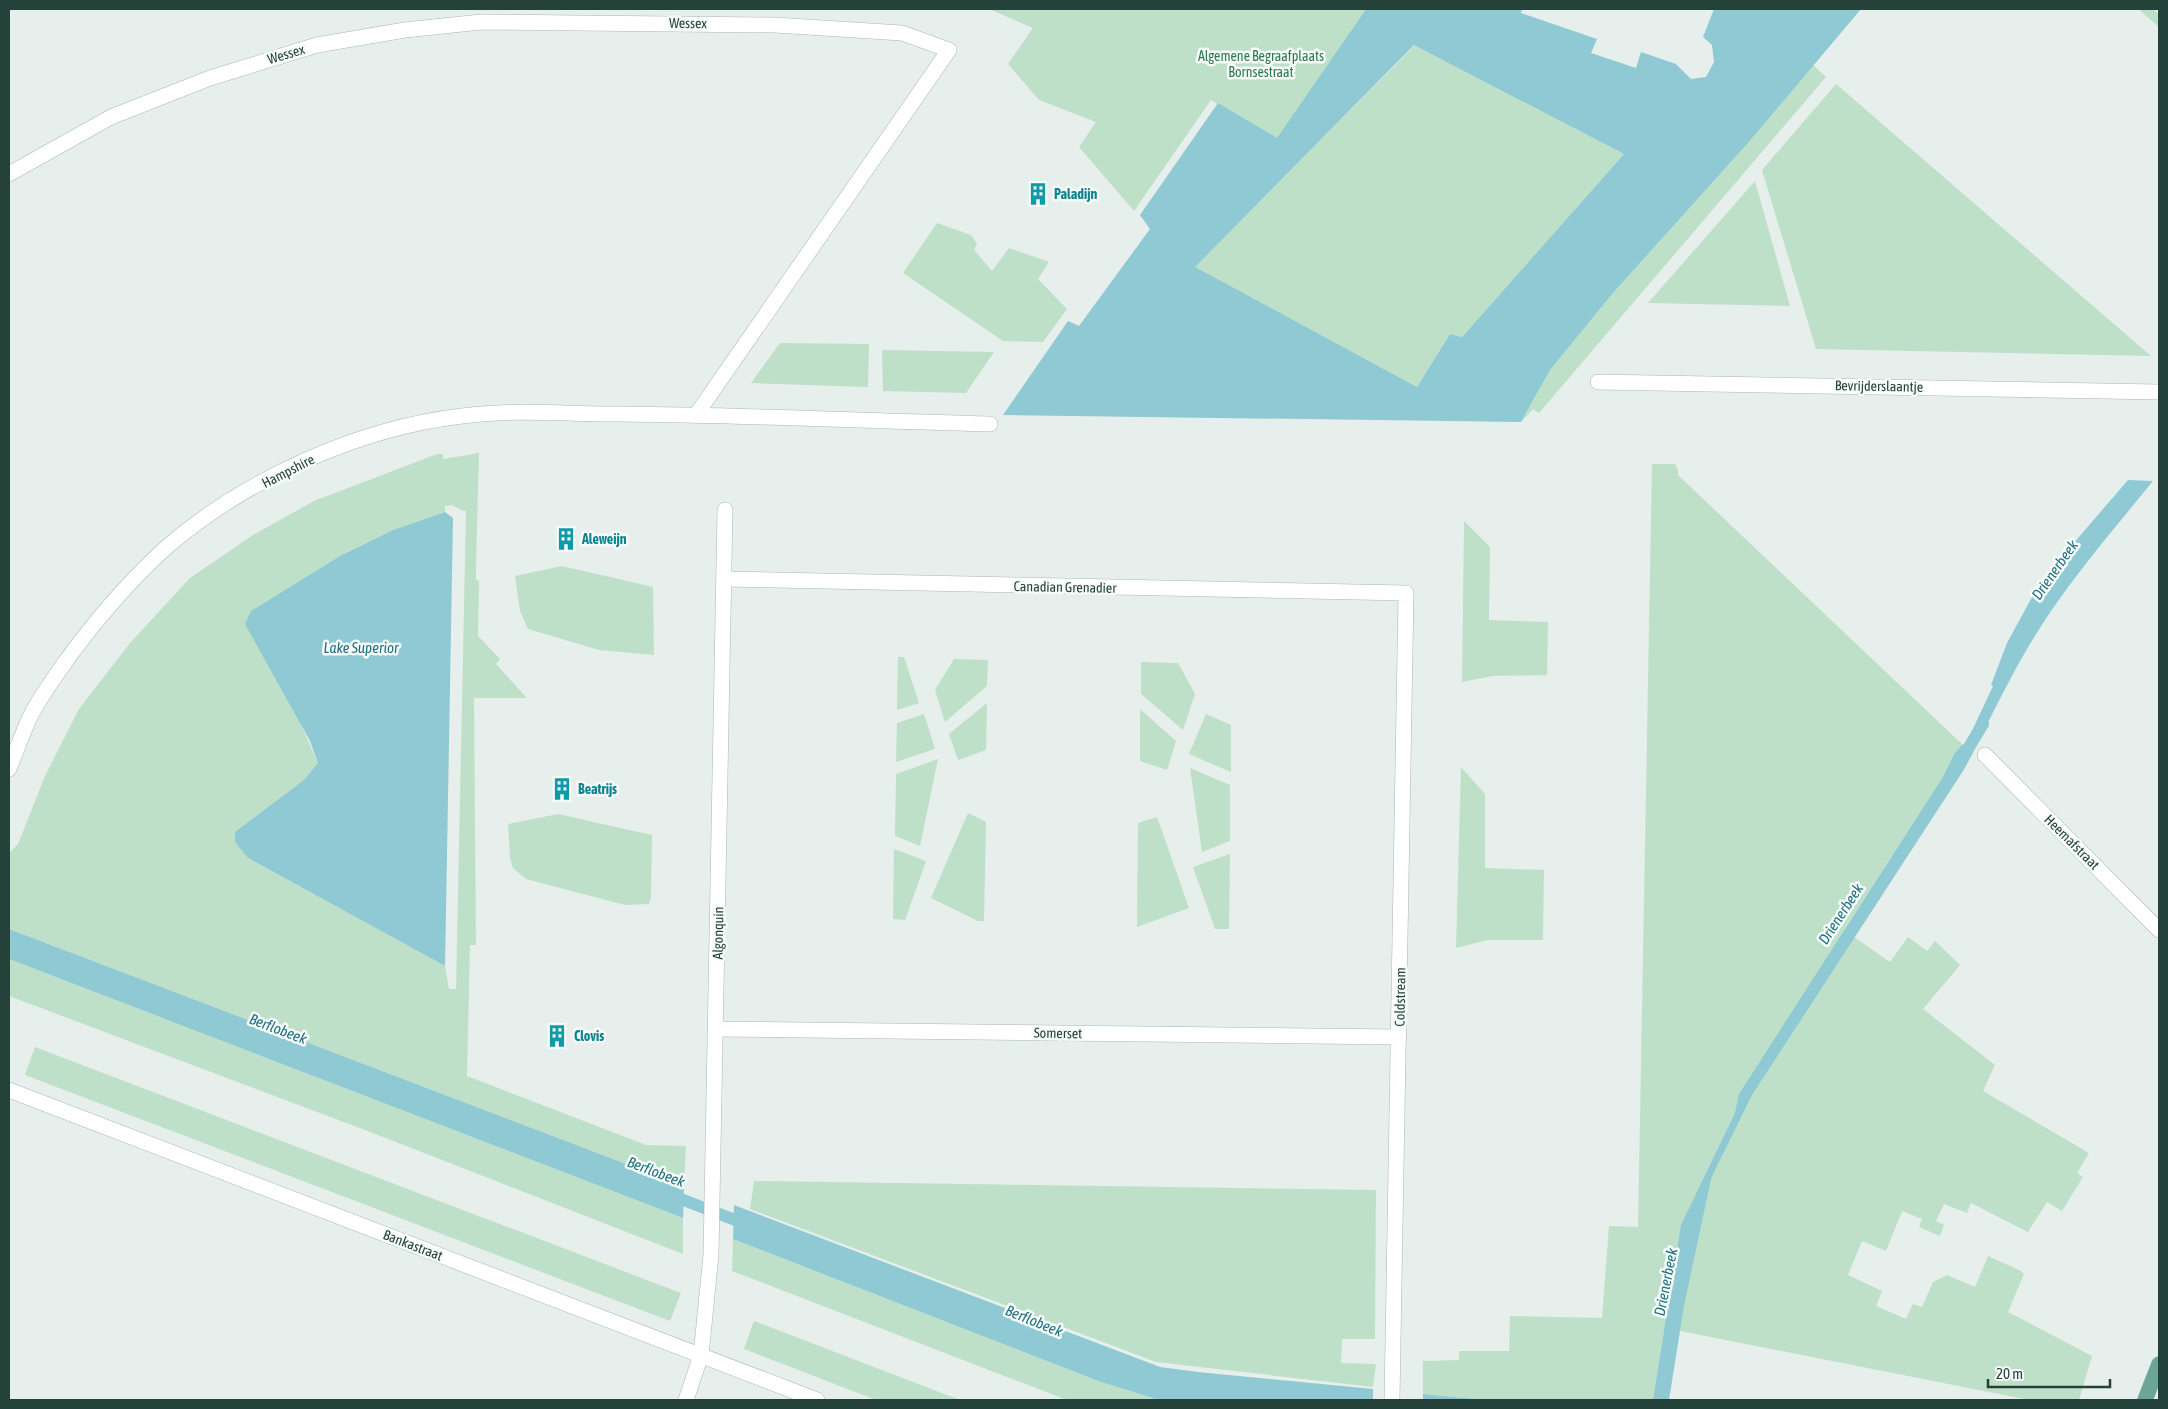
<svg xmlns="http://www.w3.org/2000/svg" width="2168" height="1409" font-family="'Asap Condensed',sans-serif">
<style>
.green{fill:#bfe0c8;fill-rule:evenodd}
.water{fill:#8ec9d4;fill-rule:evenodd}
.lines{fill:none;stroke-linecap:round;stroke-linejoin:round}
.stream{stroke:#8ec9d4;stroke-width:12}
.minor-casing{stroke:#a8b8b2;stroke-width:16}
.major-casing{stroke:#c2cac8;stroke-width:16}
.minor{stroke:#fff;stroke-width:15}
.major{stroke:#6aa596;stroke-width:15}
.labels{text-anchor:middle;stroke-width:5;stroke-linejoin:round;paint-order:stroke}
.street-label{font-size:14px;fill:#24423a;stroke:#f7fbf9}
.park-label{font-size:14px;fill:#2d7a4b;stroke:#f7fbf9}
.culture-label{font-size:14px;font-weight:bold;fill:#0d838f;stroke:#f7fbf9;text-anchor:start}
.water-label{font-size:15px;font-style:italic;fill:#1c6f80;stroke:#f7fbf9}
</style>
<rect width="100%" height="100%" fill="#e6efeb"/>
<!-- green -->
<g class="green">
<polygon points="989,9 1366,9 1277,139 1211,100 1134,211 1079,147 1096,122 1039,100 1008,64 1033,28"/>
<polygon points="2138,9 2153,9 2159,14 2159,27"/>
<polygon points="1415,45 1624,154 1462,337 1450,334 1417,387 1194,267"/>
<polygon points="1813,65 1826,77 1539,413 1533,409 1521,422 1550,370 1613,293 1748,143"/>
<polygon points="1836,84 2151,356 1816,349 1762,170"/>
<polygon points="1755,181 1790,306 1648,303"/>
<polygon points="937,223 971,235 977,244 974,250 992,271 1009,248 1049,262 1038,279 1067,309 1043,342 1003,341 903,273"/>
<polygon points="780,343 869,344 868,387 751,383"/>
<polygon points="882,350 994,352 966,393 883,391"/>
<path d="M479,453L476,566V580L479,581L478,636L500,659L496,664L527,698H474L476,945H470L467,1076L646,1145L686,1146L684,1186L9,929V853L18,844L45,776L79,709L130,643L190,578L253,535L314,501L437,454H443V459ZM452,505L461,510L466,511L456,989H449L445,966L248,858L318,763L251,612L340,556L393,530L445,512V506Z"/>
<polygon points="1652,464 1675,464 1678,470 1678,475 1963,745 1954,754 1944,775 1844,930 1890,962 1908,937 1927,951 1935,941 1960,965 1923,1009 1995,1065 1983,1091 2089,1153 2077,1173 2083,1177 2062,1211 2047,1202 2028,1232 1971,1203 1967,1213 1944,1204 1936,1221 1944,1225 1940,1236 1919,1227 1922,1219 1902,1211 1886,1251 1862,1241 1848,1275 1882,1291 1876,1306 1906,1319 1913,1304 1922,1307 1933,1282 1947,1275 1975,1287 1988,1256 2021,1271 2024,1274 2008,1312 2092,1356 2079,1400 2029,1400 1665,1328 1653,1400 1486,1400 1423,1394 1423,1361 1459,1360 1459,1351 1509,1351 1510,1316 1602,1318 1609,1226 1638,1227"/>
<polygon points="1464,521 1490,547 1489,620 1548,622 1547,675 1493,676 1462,682"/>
<polygon points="562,566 653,587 654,655 599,650 528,629 520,611 515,576"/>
<polygon points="898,657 904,657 919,703 897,710"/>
<polygon points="954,659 988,660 987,686 945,722 935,690"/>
<polygon points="1141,662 1178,663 1195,694 1183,730 1141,694"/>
<polygon points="987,703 986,750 958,760 949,734"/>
<polygon points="1140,709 1176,741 1167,770 1140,761"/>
<polygon points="924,714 935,749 896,762 897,723"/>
<polygon points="1206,714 1231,725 1231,772 1189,754"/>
<polygon points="938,759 920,846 895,836 896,774"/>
<polygon points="1461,767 1485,794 1485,868 1544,870 1543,940 1488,940 1456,948"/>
<polygon points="1190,768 1230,785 1230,841 1202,852"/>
<polygon points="968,813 986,822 984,921 978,921 931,898"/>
<polygon points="558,814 652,835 651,897 649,904 625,905 526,879 513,868 510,858 508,824"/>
<polygon points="1157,817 1189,908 1137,927 1138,823"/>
<polygon points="894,849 926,861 905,920 893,919"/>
<polygon points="1230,854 1229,929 1215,929 1193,867"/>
<polygon points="9,959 683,1218 683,1254 365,1130 9,996"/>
<polygon points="35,1047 681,1293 670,1321 25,1075"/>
<polygon points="754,1181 1376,1190 1375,1339 1342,1339 1341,1363 1376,1364 1373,1387 1156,1362 750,1209"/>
<polygon points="733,1239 1101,1382 1159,1400 1067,1400 732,1271"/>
<polygon points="754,1321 960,1400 876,1400 744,1349"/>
</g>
<!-- water -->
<g class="water">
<path d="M1366,9H1522L1521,13L1597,39L1591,53L1636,68L1641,52L1676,64L1691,79L1706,77L1714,62L1712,45L1703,37L1714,9H1861L1748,143L1613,293L1550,370L1521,422L1003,415L1068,321L1079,326L1150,229L1140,215L1218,103L1277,138ZM1414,45L1624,154L1462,337L1450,334L1417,387L1195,267Z"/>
<path d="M2128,480L2153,481C2118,524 2082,566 2051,611C2023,652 2001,696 1979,741L1971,733L1993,686L1991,685L2007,643L2031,599L2048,573Z"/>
<polygon points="445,512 453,518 445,966 248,858 235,842 235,832 304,780 318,763 310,741 245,624 251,611 340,556 393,530"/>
<polygon points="1963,744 1973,753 1963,771 1752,1095 1716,1168 1711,1179 1684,1306 1669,1400 1653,1400 1681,1225 1735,1113 1739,1094 1944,775 1954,754"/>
<polygon points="9,929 684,1186 683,1218 9,959"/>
<polygon points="734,1205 1160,1367 1198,1372 1373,1389 1373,1400 1159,1400 1101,1382 733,1239"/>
<polygon points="1423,1394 1486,1400 1423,1400"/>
</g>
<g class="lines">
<!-- stream -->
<g class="stream">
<polyline points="1960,762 1983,724"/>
<polyline points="668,1194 748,1225"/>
</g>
<defs>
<g id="minor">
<polyline points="9,174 111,117 210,78 317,45 405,30 481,22 775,25 902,33 949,50 696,415"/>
<polyline points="1598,382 2159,392"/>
<polyline points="724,579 1406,593 1392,1400"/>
<polyline points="1985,755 2159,930"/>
<path d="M9,769C16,752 22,734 30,717C42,693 59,671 74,650C102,613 134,576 169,545C248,478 359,428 462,416C514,409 568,414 621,414C744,415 867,421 990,424"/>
<polyline points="717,1029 1399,1037"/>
<polyline points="9,1090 817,1400"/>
<polyline points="686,1400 701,1355 711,1255 725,510"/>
</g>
<polyline id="major" points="2145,1400 2159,1364"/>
</defs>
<!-- minor casing -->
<use href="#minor" class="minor-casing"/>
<!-- major casing -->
<use href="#major" class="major-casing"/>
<!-- minor -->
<use href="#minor" class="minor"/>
<!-- major -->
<use href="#major" class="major"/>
</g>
<!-- icons -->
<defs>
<symbol id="building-bare" viewBox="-9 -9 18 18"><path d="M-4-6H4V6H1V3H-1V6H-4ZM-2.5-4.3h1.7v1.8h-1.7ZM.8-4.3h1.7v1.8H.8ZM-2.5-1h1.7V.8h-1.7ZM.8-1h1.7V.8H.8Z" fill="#0f9aa8" stroke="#f7fbf9" stroke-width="2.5" paint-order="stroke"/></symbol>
</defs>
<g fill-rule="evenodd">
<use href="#building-bare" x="1022" y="178" width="32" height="32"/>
<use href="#building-bare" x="550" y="523" width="32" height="32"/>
<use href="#building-bare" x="546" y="773" width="32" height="32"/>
<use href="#building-bare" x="541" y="1020" width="32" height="32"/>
</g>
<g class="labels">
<!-- street labels -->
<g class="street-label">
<text transform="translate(688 23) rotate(1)" y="5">Wessex</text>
<text transform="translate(286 54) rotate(-17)" y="5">Wessex</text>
<text transform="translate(1879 386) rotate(1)" y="5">Bevrijderslaantje</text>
<text transform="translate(288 471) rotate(-27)" y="5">Hampshire</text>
<text transform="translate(1065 587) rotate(1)" y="5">Canadian Grenadier</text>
<text transform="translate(2072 842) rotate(45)" y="5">Heemafstraat</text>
<text transform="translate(718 933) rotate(-89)" y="5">Algonquin</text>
<text transform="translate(1400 997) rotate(-89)" y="5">Coldstream</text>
<text transform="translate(1058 1033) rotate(1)" y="5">Somerset</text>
<text transform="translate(413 1245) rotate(21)" y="5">Bankastraat</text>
</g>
<!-- park labels -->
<g class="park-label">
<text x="1261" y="61">Algemene Begraafplaats<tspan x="1261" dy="16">Bornsestraat</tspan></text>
</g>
<!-- culture labels -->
<g class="culture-label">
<text x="1054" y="199">Paladijn</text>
<text x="582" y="544">Aleweijn</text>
<text x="578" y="794">Beatrijs</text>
<text x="574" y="1041">Clovis</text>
</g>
<!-- water labels -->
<g class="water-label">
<text transform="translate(2055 570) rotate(-55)" y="5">Drienerbeek</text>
<text x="361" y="653">Lake Superior</text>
<text transform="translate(1841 914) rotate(-57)" y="5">Drienerbeek</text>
<text transform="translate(278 1029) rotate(21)" y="5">Berflobeek</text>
<text transform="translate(656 1172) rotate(21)" y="5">Berflobeek</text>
<text transform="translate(1666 1282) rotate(-79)" y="5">Drienerbeek</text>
<text transform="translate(1034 1321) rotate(22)" y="5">Berflobeek</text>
</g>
</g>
<!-- border -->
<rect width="2168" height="1409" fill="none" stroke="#24423a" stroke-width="20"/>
<!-- scale -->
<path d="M1988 1379v8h122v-8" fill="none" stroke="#24423a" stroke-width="2.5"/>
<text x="1996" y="1379" font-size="15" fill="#24423a" stroke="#f7fbf9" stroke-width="4" paint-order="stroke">20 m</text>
</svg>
